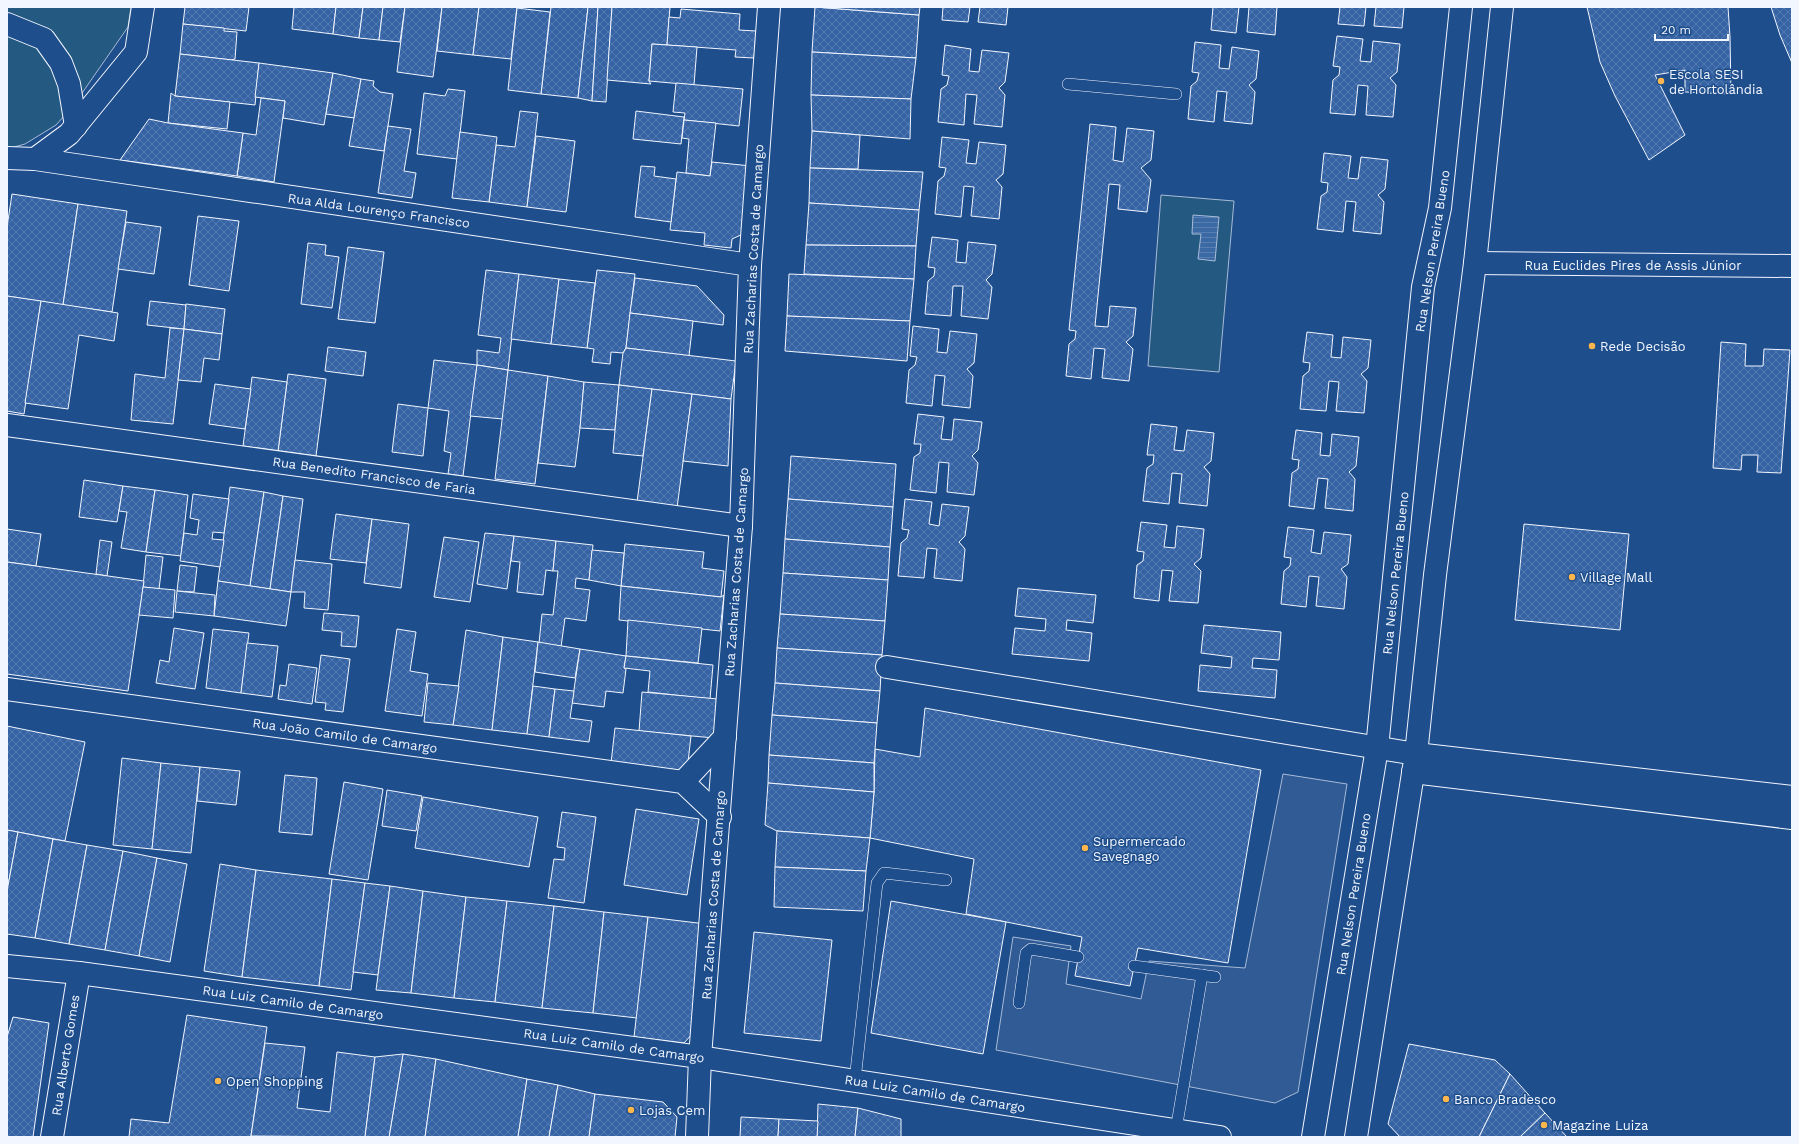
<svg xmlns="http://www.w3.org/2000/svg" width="1799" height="1144" font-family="'Work Sans',sans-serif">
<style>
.park{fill:#245a82;stroke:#a8bbd7}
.parking{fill:#305b95;stroke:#a8bbd7}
.water{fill:url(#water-rules);stroke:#a8bbd7}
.building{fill:url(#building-cross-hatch);stroke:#f2f6ff}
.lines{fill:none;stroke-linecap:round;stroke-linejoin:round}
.lane-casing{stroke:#f2f6ff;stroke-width:12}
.street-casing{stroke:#f2f6ff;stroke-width:24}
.primary-casing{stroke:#f2f6ff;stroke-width:24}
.lane{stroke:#1f4e8c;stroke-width:11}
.street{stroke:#1f4e8c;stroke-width:22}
.primary{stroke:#1f4e8c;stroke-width:22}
.poi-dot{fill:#ffb74d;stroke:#1f4e8c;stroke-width:1.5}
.labels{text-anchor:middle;stroke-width:3;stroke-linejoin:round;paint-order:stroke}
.poi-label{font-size:13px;fill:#f2f6ff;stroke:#1f4e8c;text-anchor:start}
.street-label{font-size:13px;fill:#f2f6ff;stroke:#1f4e8c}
</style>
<defs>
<pattern id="water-rules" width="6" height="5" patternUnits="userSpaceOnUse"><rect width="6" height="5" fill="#3b69a3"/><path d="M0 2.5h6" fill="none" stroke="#587fb1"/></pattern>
<pattern id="building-cross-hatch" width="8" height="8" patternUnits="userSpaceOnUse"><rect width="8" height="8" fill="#3563a3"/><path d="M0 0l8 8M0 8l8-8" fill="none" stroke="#537ab1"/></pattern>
</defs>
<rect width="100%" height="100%" fill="#1f4e8c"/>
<!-- park -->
<g class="park">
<polygon points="7,7 131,7 128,27 73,106 56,125 25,144 7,149"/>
<polygon points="1161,195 1234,201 1219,372 1148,366"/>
</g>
<!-- parking -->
<polygon class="parking" points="1283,774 1347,784 1298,1092 1275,1103 996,1050 1013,937 1071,946 1066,984 1141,999 1149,961 1245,968"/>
<!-- water -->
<polygon class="water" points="1193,215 1219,217 1215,261 1198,259 1201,234 1192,234"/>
<!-- building -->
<g class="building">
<polygon points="185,7 249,7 246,31 183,24"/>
<polygon points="294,7 336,7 333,34 292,29"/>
<polygon points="336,7 363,7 359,38 333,34"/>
<polygon points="363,7 383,7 379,40 359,38"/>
<polygon points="383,7 405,7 400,42 379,40"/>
<polygon points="405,7 442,7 433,77 397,72"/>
<polygon points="442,7 479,7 473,55 437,51"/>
<polygon points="479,7 517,7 511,59 473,55"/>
<polygon points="551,7 588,7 578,98 541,94"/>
<polygon points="588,7 598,7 592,101 578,98"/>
<polygon points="598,7 612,7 606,102 592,101"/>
<polygon points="612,7 670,7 667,45 652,44 649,81 651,84 607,80"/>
<polygon points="815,7 919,15 916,58 812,52"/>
<polygon points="815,7 920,7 919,15"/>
<polygon points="943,7 970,7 968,22 942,20"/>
<polygon points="980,7 1008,7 1006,25 978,22"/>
<polygon points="1213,7 1239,7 1236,33 1211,30"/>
<polygon points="1249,7 1277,7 1275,35 1247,32"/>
<polygon points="1340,7 1366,7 1364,26 1338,24"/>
<polygon points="1376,7 1404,7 1402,28 1374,26"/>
<polygon points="1587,7 1728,7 1730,37 1731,94 1685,92 1685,70 1655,75 1685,135 1649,160 1615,96 1600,62"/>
<polygon points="1771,7 1792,7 1792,63 1780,35"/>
<polygon points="517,8 550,12 541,94 508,90"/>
<polygon points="681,9 740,14 739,30 756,31 754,58 735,57 736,50 667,45 669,17 680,18"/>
<polygon points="183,24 224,28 224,31 237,32 235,59 231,60 180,54"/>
<polygon points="1337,36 1363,39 1360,61 1371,62 1373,41 1400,44 1397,72 1390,78 1396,85 1393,117 1366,115 1368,86 1358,85 1355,115 1330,113 1333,80 1339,75 1340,67 1333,66"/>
<polygon points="1195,42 1221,45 1219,68 1229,69 1232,47 1259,51 1256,79 1249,85 1255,92 1252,124 1224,121 1227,92 1217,91 1214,122 1188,119 1191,86 1197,81 1199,73 1192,72"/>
<polygon points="652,44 697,47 694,85 649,81"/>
<polygon points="945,45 971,49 969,71 979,72 982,50 1009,53 1005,82 999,88 1005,95 1002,127 974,124 977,95 966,94 964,125 938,122 941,89 947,85 949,76 942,75"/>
<polygon points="812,52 916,58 911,99 811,95"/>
<polygon points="180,54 259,63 255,105 175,96"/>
<polygon points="259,63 333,73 324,125 283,118 285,101 255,97"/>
<polygon points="333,73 361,79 354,118 326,114"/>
<polygon points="361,79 374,81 373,86 380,92 393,94 384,151 349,146"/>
<polygon points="676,83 743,89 739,126 684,120 685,113 673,112"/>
<polygon points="448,89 465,91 457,159 417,154 424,93 445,96"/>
<polygon points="171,93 175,96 230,102 227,129 168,123"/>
<polygon points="811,95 911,99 910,139 812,131"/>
<polygon points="261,98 285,101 274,182 237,176 243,133 256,135"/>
<polygon points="520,111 538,113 527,207 489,202 496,145 515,147"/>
<polygon points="636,111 684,117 681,144 633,139"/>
<polygon points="149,119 168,123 243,133 237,176 120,160"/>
<polygon points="684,120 716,123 710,176 686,173 689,139 682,138"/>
<polygon points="1090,124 1116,127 1113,160 1123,162 1127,128 1154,131 1151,160 1141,168 1151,180 1147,212 1118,209 1120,185 1109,184 1095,326 1108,327 1110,306 1136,308 1133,336 1126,342 1133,349 1129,381 1102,378 1105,349 1094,348 1091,379 1066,376 1069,344 1075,339 1076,331 1069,330"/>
<polygon points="388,126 411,129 404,171 416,173 412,198 378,193"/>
<polygon points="812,131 860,135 858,169 810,168"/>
<polygon points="460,132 497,137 489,202 452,198"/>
<polygon points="536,136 575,141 566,212 527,207"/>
<polygon points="942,137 969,140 966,163 976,164 979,142 1006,145 1003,174 996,180 1002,187 999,219 971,216 974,187 964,186 961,217 935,214 938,181 944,176 946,168 939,167"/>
<polygon points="1324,153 1351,156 1348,178 1358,179 1361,157 1388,160 1385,189 1378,195 1384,202 1381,234 1353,231 1356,202 1346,201 1343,232 1317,229 1321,196 1327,192 1328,183 1321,182"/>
<polygon points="712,162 751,166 743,234 732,239 731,248 704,245 705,233 670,230 677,172 710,176"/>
<polygon points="641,166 655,167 654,176 676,179 671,222 635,217"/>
<polygon points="810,168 923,172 919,210 809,203"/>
<polygon points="12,194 78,204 63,305 7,296 7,227"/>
<polygon points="809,203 919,210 916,246 806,245"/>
<polygon points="78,204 127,211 112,312 63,305"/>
<polygon points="198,216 239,221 229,291 189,285"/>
<polygon points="126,222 161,227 154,274 118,269"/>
<polygon points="932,237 958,240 956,262 966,263 968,242 996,245 992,274 986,280 992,287 988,319 961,316 963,286 953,286 951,316 925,314 928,281 934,276 935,268 928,267"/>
<polygon points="308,243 326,245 325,255 339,257 332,308 301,304"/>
<polygon points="806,245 916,246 914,279 804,274"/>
<polygon points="348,247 384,252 375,323 338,319"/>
<polygon points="486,270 519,274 508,370 477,365 477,350 499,353 501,338 478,335"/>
<polygon points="597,270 635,274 626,348 623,353 611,352 610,364 592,362 594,349 587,348"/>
<polygon points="519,274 559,279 551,344 511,339"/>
<polygon points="789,274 914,279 910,321 787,316"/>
<polygon points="635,278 697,286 724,315 723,325 630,313"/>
<polygon points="559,279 595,283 587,348 551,344"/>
<polygon points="7,296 41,301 24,414 7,411"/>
<polygon points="41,301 118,313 114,341 79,335 68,409 25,403"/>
<polygon points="150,301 186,305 184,329 147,325"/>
<polygon points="186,304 225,309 222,334 184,329"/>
<polygon points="630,313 693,321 689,356 626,348"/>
<polygon points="787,316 910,321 907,361 785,351"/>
<polygon points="913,326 939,329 937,352 947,353 950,331 977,334 974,363 967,369 973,376 970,408 942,405 945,376 935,375 932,406 906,403 909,370 915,365 917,357 910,356"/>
<polygon points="170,328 184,329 173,424 131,420 135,374 165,378"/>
<polygon points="184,329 222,334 219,360 204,358 201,382 178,380"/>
<polygon points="1307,332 1333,335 1331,357 1341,358 1343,337 1371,340 1368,368 1361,374 1367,381 1364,413 1336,411 1339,382 1329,381 1326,411 1300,409 1303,376 1309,371 1310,363 1303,362"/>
<polygon points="1721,342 1746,344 1745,366 1763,366 1764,349 1790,350 1781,473 1757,472 1758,455 1742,455 1741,470 1713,468"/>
<polygon points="328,347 366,352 363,376 325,371"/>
<polygon points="626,348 736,361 731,399 619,385 623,353"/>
<polygon points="434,360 477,365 463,476 448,474 451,453 444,451 449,411 428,408"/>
<polygon points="477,365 508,370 503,419 470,416"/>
<polygon points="508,370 548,376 535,484 495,479"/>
<polygon points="288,374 326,379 316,456 278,451"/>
<polygon points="548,376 584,382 580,428 575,467 538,463"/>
<polygon points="252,377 287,382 278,451 243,446"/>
<polygon points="584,382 619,385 615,430 580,428"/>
<polygon points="215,384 251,389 245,429 209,424"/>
<polygon points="619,385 652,389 643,456 613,453"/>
<polygon points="652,389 692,394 677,508 637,502"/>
<polygon points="692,394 731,399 728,466 683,461"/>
<polygon points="398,404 428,408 423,456 392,452"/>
<polygon points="918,414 944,417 941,439 952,440 954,419 982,422 978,450 972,456 978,463 974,495 947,492 949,463 939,462 936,493 910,490 914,457 920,453 921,444 914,444"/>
<polygon points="1151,424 1177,427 1174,450 1184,451 1187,430 1214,433 1211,461 1204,467 1210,474 1207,506 1179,503 1182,474 1172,473 1169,504 1143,501 1147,468 1153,464 1154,455 1147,455"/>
<polygon points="1296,430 1322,433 1320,455 1330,456 1332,434 1359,437 1356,466 1349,472 1355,479 1353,511 1325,508 1328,479 1318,478 1314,509 1289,506 1292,473 1298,469 1299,460 1292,459"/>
<polygon points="791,456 896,464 893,507 788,499"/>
<polygon points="84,480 123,486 117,522 79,517"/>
<polygon points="123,486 155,490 146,552 121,548 127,512 119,511"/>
<polygon points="230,487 264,492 250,586 218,581"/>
<polygon points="155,490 188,495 181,556 146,552"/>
<polygon points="264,492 283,496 270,589 250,586"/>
<polygon points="193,494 229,499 224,533 213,532 212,539 224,540 220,567 180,561 184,533 197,535 199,520 190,518"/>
<polygon points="283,496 303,499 291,592 270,589"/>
<polygon points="788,499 893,507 890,547 785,539"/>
<polygon points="905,499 932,502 929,524 939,526 942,504 969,507 965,536 959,542 965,549 962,581 934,578 937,549 927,548 924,578 898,576 901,543 907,538 909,530 902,529"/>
<polygon points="336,514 372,519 366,563 330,559"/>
<polygon points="372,519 409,524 401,588 364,583"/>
<polygon points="1141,522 1167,525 1164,547 1175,548 1177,526 1204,529 1201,558 1194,564 1201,571 1198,603 1169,601 1173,571 1162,570 1159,601 1134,598 1137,565 1143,561 1144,552 1137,551"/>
<polygon points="1524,524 1629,534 1620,630 1515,620"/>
<polygon points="1288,527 1314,530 1311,552 1321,554 1324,532 1351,535 1348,564 1341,569 1347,577 1344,609 1316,606 1319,577 1309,576 1306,607 1281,604 1284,571 1290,566 1291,558 1284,557"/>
<polygon points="7,529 41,534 36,566 7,562"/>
<polygon points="485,533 514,536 507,589 477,584"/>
<polygon points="514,536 556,541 553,571 546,570 543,595 517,592 520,562 511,561"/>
<polygon points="444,537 479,542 470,602 434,597"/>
<polygon points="785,539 890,547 888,580 783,573"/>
<polygon points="100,540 112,542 107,576 96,574"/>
<polygon points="556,541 593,545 589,580 576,578 575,588 590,590 586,621 565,618 561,647 539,643 542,614 553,615 558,571 553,571"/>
<polygon points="625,544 704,552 702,568 724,571 721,597 621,586"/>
<polygon points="592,550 624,553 621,586 589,580"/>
<polygon points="146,555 163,557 159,589 143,587"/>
<polygon points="295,560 332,564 328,610 304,608 305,592 291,592"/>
<polygon points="7,562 144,581 128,691 7,674"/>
<polygon points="180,565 197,567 194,592 177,591"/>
<polygon points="783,573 888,580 885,621 780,614"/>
<polygon points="218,581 291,592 286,626 214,616"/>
<polygon points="621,586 721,597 724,595 720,631 619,620"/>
<polygon points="143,587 175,590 173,618 139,615"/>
<polygon points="1018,588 1096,595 1093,623 1067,620 1066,630 1092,633 1089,661 1012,654 1015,628 1045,631 1046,619 1015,616"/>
<polygon points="177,591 215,595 214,616 175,612"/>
<polygon points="324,613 359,616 356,647 341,646 342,632 322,630"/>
<polygon points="780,614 885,621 882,655 777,648"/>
<polygon points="628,620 702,628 698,663 626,656"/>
<polygon points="1204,625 1281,632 1279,660 1253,658 1252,668 1277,670 1275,698 1198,691 1200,665 1231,668 1232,657 1201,653"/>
<polygon points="174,628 204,633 195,689 156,683 160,660 169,662"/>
<polygon points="213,629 249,633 241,693 206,688"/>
<polygon points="397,629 416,632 410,671 428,674 422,716 385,711"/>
<polygon points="466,630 503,637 492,730 453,725"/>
<polygon points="503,637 538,642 527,734 492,730"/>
<polygon points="538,642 580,649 575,678 535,672"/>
<polygon points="247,643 278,646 272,697 241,693"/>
<polygon points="777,648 882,655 880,691 775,683"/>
<polygon points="580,649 626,656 624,668 626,669 623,693 606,691 604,707 572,703"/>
<polygon points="321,655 350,659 343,712 325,710 326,703 315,702"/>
<polygon points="626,656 713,665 710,699 648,692 650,671 624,668"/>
<polygon points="289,664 317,668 312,704 278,699 280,685 286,686"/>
<polygon points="428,683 459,686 453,725 424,722"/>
<polygon points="775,683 880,691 877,723 772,715"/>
<polygon points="533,686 555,689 549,737 527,734"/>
<polygon points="555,689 574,691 570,718 592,721 589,742 549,737"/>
<polygon points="642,692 718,699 714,738 639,731"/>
<polygon points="925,708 1261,770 1228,963 1138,948 1130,986 1075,976 1082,937 966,914 974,859 870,838 874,792 875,749 920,757"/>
<polygon points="772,715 877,723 874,763 769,755"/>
<polygon points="7,726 85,742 65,841 7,830"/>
<polygon points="615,728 691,736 687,771 611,763"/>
<polygon points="769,755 874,763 874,792 768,783"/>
<polygon points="122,758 161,763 152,849 113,845"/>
<polygon points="161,763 200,767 191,853 152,849"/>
<polygon points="200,767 240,771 236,805 197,801"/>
<polygon points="285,775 317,778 312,835 279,832"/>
<polygon points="344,782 383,789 368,880 329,874"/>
<polygon points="768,783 874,792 870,838 777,831 765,825"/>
<polygon points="387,790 422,796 416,831 382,826"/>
<polygon points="423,797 538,817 529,867 415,848"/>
<polygon points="636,809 699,819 687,895 624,885"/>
<polygon points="562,812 596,817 584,903 548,898 554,859 564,860 565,848 557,847"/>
<polygon points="7,830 18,832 7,891"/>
<polygon points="777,831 870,838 866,871 775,867"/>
<polygon points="18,832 53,839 35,938 7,934 7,891"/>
<polygon points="53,839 87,845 69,944 35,938"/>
<polygon points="87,845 123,851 105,950 69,944"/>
<polygon points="123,851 157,858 139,956 105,950"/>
<polygon points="157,858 187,864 170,962 139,956"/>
<polygon points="220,864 256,870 242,977 204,971"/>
<polygon points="775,867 866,871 863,911 774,907"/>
<polygon points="256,870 332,879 319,986 242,977"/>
<polygon points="332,879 365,883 351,990 319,986"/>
<polygon points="365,883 390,886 378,975 353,972"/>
<polygon points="390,886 423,891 411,993 376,990"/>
<polygon points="423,891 466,897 454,998 411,993"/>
<polygon points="466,897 507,901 495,1002 454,998"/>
<polygon points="507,901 554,906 542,1008 495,1002"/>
<polygon points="891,901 1006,922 983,1054 871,1033"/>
<polygon points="554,906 604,912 593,1013 542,1008"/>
<polygon points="604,912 648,917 637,1018 593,1013"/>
<polygon points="648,917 706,924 693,1033 684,1043 634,1037"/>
<polygon points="754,932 832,940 821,1041 744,1033"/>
<polygon points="187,1015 267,1027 251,1136 259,1137 129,1137 131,1119 169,1123"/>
<polygon points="13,1017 49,1023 33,1137 7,1137 7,1037"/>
<polygon points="265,1043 305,1047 297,1108 330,1112 337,1052 375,1057 365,1137 251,1136"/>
<polygon points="1409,1044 1495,1060 1510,1074 1479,1137 1400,1137 1388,1124"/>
<polygon points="403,1054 436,1059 425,1137 389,1137"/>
<polygon points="403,1054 389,1137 365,1137 375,1057"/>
<polygon points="436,1059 527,1079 518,1137 425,1137"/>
<polygon points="1510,1074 1545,1113 1520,1137 1479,1137"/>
<polygon points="527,1079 558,1085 549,1137 518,1137"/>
<polygon points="558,1085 595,1094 589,1137 549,1137"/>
<polygon points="595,1094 663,1102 677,1117 675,1137 589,1137"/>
<polygon points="818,1104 858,1108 855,1137 817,1137"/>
<polygon points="858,1108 901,1119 901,1137 855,1137"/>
<polygon points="1545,1113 1567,1137 1520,1137"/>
<polygon points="741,1117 779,1119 778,1137 740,1137"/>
<polygon points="779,1119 818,1121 817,1137 778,1137"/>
</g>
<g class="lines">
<defs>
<g id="lane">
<polyline points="1068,84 1176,94"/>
<polyline points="1134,966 1215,977"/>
<polyline points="1019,1003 1026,953 1031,949 1078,957"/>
<polyline points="855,1080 877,883 884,873 946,880"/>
<polyline points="1176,1130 1202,975"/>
</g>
<g id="street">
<polyline points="7,24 44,39 61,63 69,84 76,126"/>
<polyline points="7,158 35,159 750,265"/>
<polyline points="35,159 69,134 136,52 143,7"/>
<polyline points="1475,263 1792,266"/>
<polyline points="7,425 741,526"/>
<polyline points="887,667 1416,754 1792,797"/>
<polyline points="1413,772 1792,818"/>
<polyline points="700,1057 1220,1137"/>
<polyline points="52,1137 79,973"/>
<polyline points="1313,1137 1377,748 1423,287 1440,208 1461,7"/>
<polyline points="1356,1137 1416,754 1435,575 1475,263 1502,7"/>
</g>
<g id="primary">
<polyline points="7,689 683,782 720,817"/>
<polyline points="683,782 725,737"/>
<polyline points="7,966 79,973 700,1057"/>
<polyline points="697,1137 700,1057 741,526 750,265 769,7"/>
</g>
</defs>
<!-- lane casing -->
<use href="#lane" class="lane-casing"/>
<!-- street casing -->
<use href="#street" class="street-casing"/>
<!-- primary casing -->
<use href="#primary" class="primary-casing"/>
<!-- lane -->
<use href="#lane" class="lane"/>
<!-- street -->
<use href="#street" class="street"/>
<!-- primary -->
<use href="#primary" class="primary"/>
</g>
<!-- markers -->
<g class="poi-dot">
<circle cx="1661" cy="81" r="4"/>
<circle cx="1592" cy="346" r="4"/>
<circle cx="1572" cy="577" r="4"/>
<circle cx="1085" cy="848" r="4"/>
<circle cx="218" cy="1081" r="4"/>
<circle cx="1446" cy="1099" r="4"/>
<circle cx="631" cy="1110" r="4"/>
<circle cx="1544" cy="1125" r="4"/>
</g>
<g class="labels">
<!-- poi labels -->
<g class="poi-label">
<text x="1669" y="79">Escola SESI<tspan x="1669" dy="15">de Hortolândia</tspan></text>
<text x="1600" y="351">Rede Decisão</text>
<text x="1580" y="582">Village Mall</text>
<text x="1093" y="846">Supermercado<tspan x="1093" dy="15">Savegnago</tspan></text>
<text x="226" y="1086">Open Shopping</text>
<text x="1454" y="1104">Banco Bradesco</text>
<text x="639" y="1115">Lojas Cem</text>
<text x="1552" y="1130">Magazine Luiza</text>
</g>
<!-- street labels -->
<g class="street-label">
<text transform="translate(379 210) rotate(8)" y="5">Rua Alda Lourenço Francisco</text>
<text transform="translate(753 249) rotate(-87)" y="5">Rua Zacharias Costa de Camargo</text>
<text transform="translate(1432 251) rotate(-81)" y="5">Rua Nelson Pereira Bueno</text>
<text x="1633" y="270">Rua Euclides Pires de Assis Júnior</text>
<text transform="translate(374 475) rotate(8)" y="5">Rua Benedito Francisco de Faria</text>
<text transform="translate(736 572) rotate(-86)" y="5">Rua Zacharias Costa de Camargo</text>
<text transform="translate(1395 573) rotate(-84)" y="5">Rua Nelson Pereira Bueno</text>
<text transform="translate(345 735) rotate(8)" y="5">Rua João Camilo de Camargo</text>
<text transform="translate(1353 894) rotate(-81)" y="5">Rua Nelson Pereira Bueno</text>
<text transform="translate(713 895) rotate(-86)" y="5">Rua Zacharias Costa de Camargo</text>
<text transform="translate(293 1002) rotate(8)" y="5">Rua Luiz Camilo de Camargo</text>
<text transform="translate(614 1045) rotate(8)" y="5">Rua Luiz Camilo de Camargo</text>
<text transform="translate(65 1055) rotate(-81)" y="5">Rua Alberto Gomes</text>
<text transform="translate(935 1093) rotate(9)" y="5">Rua Luiz Camilo de Camargo</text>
</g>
</g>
<!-- border -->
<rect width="1799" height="1144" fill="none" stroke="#f2f6ff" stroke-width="16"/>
<!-- scale -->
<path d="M1655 34v6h73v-6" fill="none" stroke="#f2f6ff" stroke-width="2"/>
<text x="1661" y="34" font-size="12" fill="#f2f6ff" stroke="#1f4e8c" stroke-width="3" paint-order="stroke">20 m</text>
</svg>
